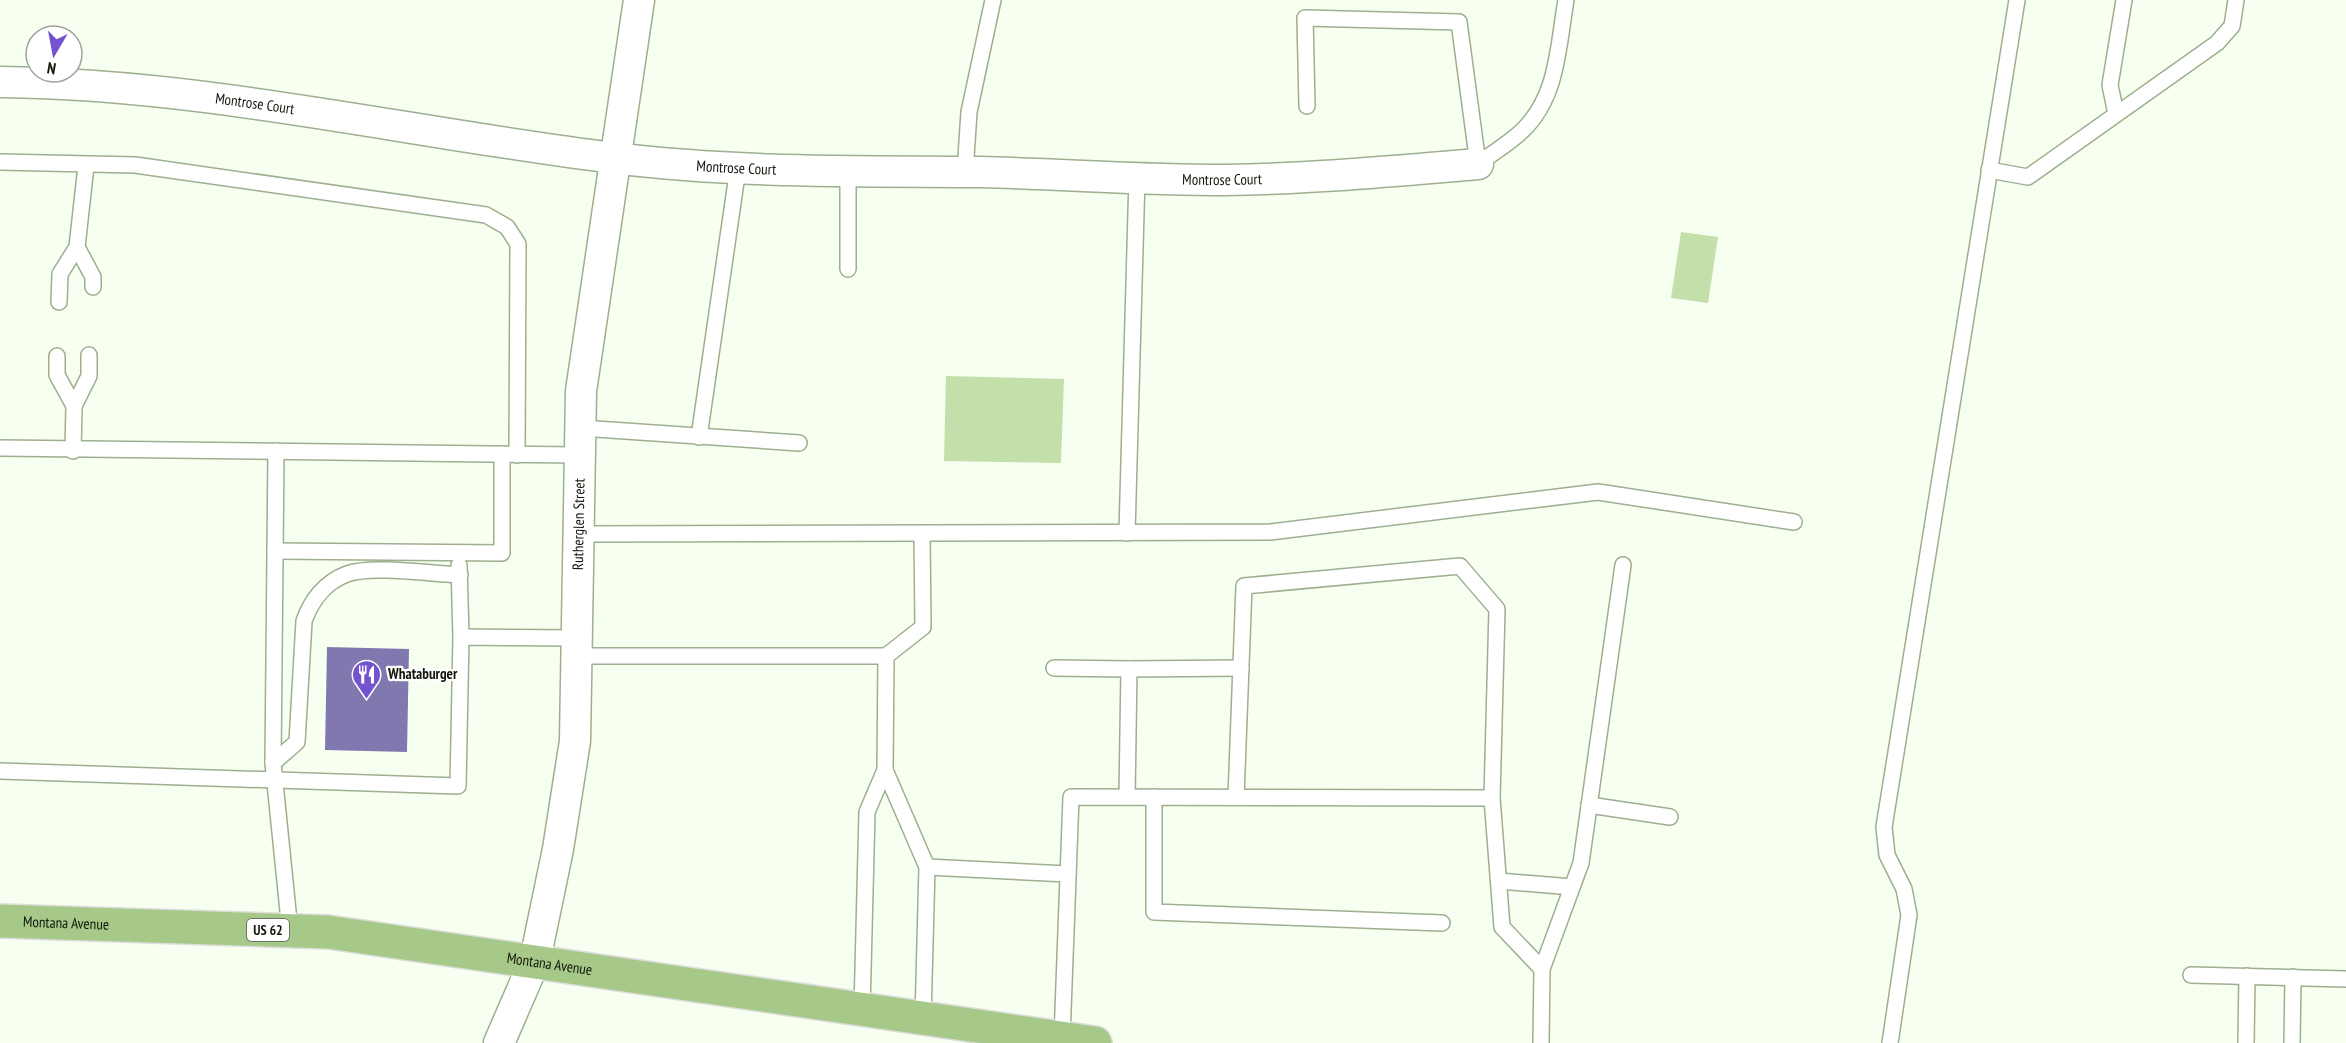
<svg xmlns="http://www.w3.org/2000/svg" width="2346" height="1043" font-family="'PT Sans Narrow',sans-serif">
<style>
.green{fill:#c3dfaa}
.building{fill:#8078ae}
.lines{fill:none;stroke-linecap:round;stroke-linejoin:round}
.lane-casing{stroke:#9daf8f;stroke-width:18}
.street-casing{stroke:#9daf8f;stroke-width:33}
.highway-casing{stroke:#dedfdd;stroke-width:36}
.lane{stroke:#fff;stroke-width:15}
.street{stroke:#fff;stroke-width:30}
.highway{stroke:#a6c888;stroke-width:33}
.labels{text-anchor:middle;stroke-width:4.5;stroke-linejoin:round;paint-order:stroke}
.shield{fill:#fff;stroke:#595d55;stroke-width:1.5}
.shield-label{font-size:14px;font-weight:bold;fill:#12180c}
.street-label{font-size:15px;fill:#12180c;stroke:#fff}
.poi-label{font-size:15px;font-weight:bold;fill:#12180c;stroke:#fff;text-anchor:start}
</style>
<rect width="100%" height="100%" fill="#f7fff1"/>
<!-- green -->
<g class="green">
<polygon points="1681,232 1718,237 1708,303 1671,298"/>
<polygon points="946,376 1064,379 1061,463 944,461"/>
</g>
<!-- building -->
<polygon class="building" points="327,647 409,649 407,752 325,750"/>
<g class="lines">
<defs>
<g id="lane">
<path d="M1307,106L1305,18L1459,22L1478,164C1492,153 1510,143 1523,130C1558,96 1558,46 1566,0"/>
<polyline points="2116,114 2110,85 2124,0"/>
<polyline points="0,162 135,165 486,215 507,227 518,244 517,455"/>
<polyline points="1989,170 2028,177 2217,43 2232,26 2236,0"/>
<polyline points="848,171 848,269"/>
<polyline points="965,172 969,112 993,0"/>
<polyline points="77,247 93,277 93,287"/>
<polyline points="59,302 60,274 77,247 86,166"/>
<polyline points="57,356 57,375 74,406"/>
<polyline points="581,428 799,443"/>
<polyline points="699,437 738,168"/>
<polyline points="0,448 580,455"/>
<polyline points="73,451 74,406 89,376 89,355"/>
<polyline points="276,451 273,763 290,931"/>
<polyline points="1127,533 1137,177"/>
<polyline points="579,534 1270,532 1598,492 1794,522"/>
<polyline points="275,551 502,553 502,454"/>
<polyline points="459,565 461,637"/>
<polyline points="576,656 886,656 885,770 867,812 862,1009"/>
<polyline points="886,656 923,627 922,534"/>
<polyline points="1054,668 1129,669"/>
<path d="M273,763L297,742L304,621C311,601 325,582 347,574C371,565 432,574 460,575"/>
<polyline points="885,770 927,867 923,1018"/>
<polyline points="0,771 458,786 461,637 577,638"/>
<polyline points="1127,797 1129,669 1241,668"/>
<polyline points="1154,797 1154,912 1442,923"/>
<polyline points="1236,797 1244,586 1460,566 1497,609 1492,798"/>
<polyline points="1589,805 1670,817"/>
<polyline points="927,867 1068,874"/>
<polyline points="1499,881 1572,887"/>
<polyline points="2191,975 2346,979"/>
<polyline points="1062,1038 1071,797 1492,798 1502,927 1542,969"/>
<polyline points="1541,1043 1542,969 1581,863 1623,565"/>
<polyline points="1890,1043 1909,915 1904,889 1887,855 1884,827 2017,0"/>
<polyline points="2246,1043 2247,976"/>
<polyline points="2292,1043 2293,977"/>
</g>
<g id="street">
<path id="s1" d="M0,82C207,84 409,133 614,158C735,173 857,171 979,172C1061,174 1143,180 1225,180C1309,179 1394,171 1478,164"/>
<path id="s2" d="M499,1043L535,960L558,849L575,741L581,391L639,0"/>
</g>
<g id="highway">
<path id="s3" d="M0,921L328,932L1095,1043"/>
</g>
</defs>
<!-- lane casing -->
<use href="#lane" class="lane-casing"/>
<!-- street casing -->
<use href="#street" class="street-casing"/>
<!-- highway casing -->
<use href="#highway" class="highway-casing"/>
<!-- lane -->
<use href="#lane" class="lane"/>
<!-- street -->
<use href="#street" class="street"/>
<!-- highway -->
<use href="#highway" class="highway"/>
</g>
<!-- icons -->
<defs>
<symbol id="restaurant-pin" viewBox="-11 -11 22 30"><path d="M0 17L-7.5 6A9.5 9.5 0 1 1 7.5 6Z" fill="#7354ce" stroke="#fff"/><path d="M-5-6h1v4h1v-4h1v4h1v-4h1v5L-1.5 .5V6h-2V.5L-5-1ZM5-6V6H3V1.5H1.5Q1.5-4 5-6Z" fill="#fff"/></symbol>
</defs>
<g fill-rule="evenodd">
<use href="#restaurant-pin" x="350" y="658" width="33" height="45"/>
</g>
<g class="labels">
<!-- shield labels -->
<rect class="shield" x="247" y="919" width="42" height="22" rx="4.5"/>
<g class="shield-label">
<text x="268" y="935">US 62</text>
</g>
<!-- street labels -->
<g class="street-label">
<text dy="5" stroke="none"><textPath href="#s1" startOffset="256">Montrose Court</textPath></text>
<text dy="5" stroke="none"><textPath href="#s1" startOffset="742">Montrose Court</textPath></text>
<text dy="5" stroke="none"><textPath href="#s1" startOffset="1228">Montrose Court</textPath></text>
<text dy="5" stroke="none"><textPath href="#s2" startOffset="530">Rutherglen Street</textPath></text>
<text dy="5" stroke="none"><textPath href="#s3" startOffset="66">Montana Avenue</textPath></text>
<text dy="5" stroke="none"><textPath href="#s3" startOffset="552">Montana Avenue</textPath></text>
</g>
<!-- poi labels -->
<g class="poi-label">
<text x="388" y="679">Whataburger</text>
</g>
</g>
<!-- north arrow -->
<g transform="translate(54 54) rotate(190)"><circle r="28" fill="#ffffff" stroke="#a0a39e" stroke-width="1.5"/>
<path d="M0-4.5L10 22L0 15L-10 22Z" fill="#7354ce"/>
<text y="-9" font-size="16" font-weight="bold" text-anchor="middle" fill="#12180c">N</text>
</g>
</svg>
